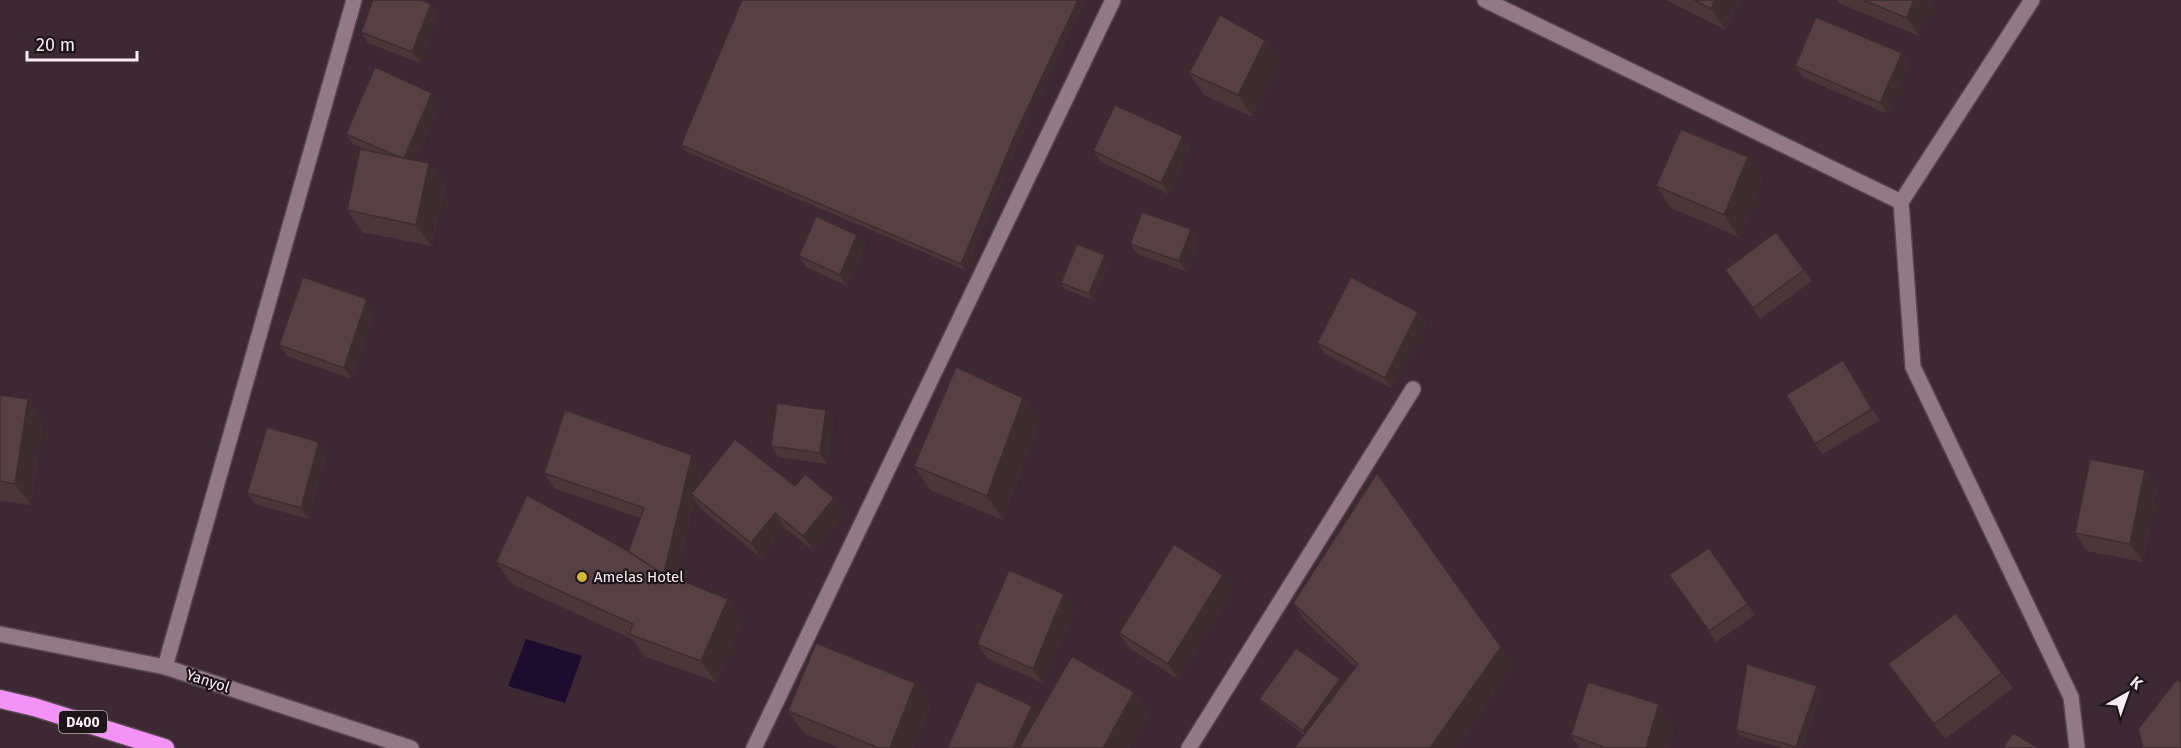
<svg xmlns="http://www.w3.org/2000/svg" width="2181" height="748" font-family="'Fira Sans',sans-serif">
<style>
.water{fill:#1e0c2f}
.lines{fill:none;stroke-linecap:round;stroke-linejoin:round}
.minor-casing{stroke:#57464f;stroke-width:18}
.highway-casing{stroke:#57464f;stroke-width:21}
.minor{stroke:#917a85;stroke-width:15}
.highway{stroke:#f493f7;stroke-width:18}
.wall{fill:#4b373a}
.shaded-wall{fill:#3d2d2f}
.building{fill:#574043;stroke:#3d2d2f;stroke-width:1.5}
.poi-dot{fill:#d4b635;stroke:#1e1519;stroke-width:2}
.labels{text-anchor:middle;stroke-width:4.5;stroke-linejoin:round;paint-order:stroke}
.shield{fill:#1e1519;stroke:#b8acb1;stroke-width:1.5}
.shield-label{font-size:14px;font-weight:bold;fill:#faecf2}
.poi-label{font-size:15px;fill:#faecf2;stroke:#1e1519;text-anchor:start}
.street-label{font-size:15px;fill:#faecf2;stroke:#1e1519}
</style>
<rect width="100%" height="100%" fill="#3d2933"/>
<!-- water -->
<polygon class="water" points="526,639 582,656 565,703 508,686"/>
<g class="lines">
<defs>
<g id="minor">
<polyline points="1485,0 1901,202"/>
<polyline points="2032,0 1901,202 1913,367 2071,697 2077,748"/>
<polyline points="0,634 165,667 411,748"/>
<polyline points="165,667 354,0"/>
<polyline points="754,748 1113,0"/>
<polyline points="1189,748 1413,389"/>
</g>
<polyline id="highway" points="0,699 34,707 165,748"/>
</defs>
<!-- minor casing -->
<use href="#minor" class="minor-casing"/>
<!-- highway casing -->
<use href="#highway" class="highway-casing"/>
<!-- minor -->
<use href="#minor" class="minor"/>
<!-- highway -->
<use href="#highway" class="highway"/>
</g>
<!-- wall -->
<g class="wall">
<polygon points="742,0 1085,0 1020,139 965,270 685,151 681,145"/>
<polygon points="1666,0 1741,0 1726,30"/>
<polygon points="1837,0 1934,0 1919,36 1839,3"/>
<polygon points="431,4 438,15 420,63 368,43 361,32"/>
<polygon points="1265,40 1281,61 1253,117 1204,95 1189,73"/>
<polygon points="1902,53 1909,64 1888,114 1802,77 1795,66"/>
<polygon points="440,103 415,160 445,185 432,246 362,232 347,210 367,150 353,144 346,134"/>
<polygon points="1183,136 1190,147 1169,194 1101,162 1093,151"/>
<polygon points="1764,179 1739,237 1671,208 1656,186"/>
<polygon points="1191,229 1198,240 1187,272 1138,254 1130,244"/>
<polygon points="1776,232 1812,281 1760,319 1725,270"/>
<polygon points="857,235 865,246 847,286 806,267 799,256"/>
<polygon points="1109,261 1093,300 1065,289 1061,283"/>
<polygon points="375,310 352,379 287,356 279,345"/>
<polygon points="1418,312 1426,323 1392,388 1325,354 1317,343"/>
<polygon points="1843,360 1880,420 1823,454 1815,444"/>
<polygon points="0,395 43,421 31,505 0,501"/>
<polygon points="1023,398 1040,422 1003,520 930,490 914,466"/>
<polygon points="826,410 833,421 827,464 778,457 771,446"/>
<polygon points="319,442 327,453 308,519 255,504 247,493"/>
<polygon points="692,455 702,470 699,484 795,486 834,498 845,513 814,551 785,528 761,558 701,509 695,500 676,578 728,599 743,620 716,682 644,656 632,639 512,584 496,562 628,552 640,518 554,488 544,473"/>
<polygon points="2157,488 2143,562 2087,551 2075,533"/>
<polygon points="1709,548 1755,615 1716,642 1669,575"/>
<polygon points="1223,575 1233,590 1178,679 1129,648 1119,633"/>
<polygon points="1064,594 1075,609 1043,683 988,659 977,644"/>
<polygon points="1293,603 1514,665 1456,748 1294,748 1304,735 1263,704 1259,699 1343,683 1355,667 1305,621"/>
<polygon points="1888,664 2002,673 2013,688 1945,739"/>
<polygon points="1817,686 1821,692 1802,748 1783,748 1740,736 1736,730"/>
<polygon points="931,705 914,748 840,748 804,733 788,711"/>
<polygon points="1674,726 1668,748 1579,748 1571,735"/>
</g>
<!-- shaded-wall -->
<g class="shaded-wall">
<polygon points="1078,0 1085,0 1020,139 965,270 961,264 1016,133"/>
<polygon points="1715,0 1741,0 1726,30 1711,9"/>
<polygon points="1914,0 1934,0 1919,36 1907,18"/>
<polygon points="431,4 438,15 420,63 412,52"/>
<polygon points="1265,40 1281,61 1253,117 1238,95"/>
<polygon points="1902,53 1909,64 1888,114 1880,103"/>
<polygon points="432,93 440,103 411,169 403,159"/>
<polygon points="1183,136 1190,147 1169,194 1161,183"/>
<polygon points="1748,157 1764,179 1739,237 1724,215"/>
<polygon points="429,163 445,185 432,246 416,225"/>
<polygon points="1191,229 1198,240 1187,272 1179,261"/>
<polygon points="857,235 865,246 847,286 840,275"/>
<polygon points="1105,255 1109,261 1093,300 1089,294"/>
<polygon points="367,299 375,310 352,379 344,368"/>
<polygon points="1418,312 1426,323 1392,388 1385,378"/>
<polygon points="1843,360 1850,371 1880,420 1872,409"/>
<polygon points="1023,398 1040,422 1003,520 987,496"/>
<polygon points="28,399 43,421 31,505 15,484"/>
<polygon points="826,410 833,421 827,464 820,453"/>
<polygon points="319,442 327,453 308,519 301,508"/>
<polygon points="692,455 702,470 695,498 691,494 695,500 673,593 663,578"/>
<polygon points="2145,470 2157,488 2143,562 2130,544"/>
<polygon points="834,498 845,513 814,551 803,536"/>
<polygon points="775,513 785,528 761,558 751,543"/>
<polygon points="1223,575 1233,590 1178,679 1168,664"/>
<polygon points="1064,594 1075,609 1043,683 1033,669"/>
<polygon points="728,599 743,620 716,682 701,661"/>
<polygon points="1501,647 1514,665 1456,748 1430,748"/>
<polygon points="1340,679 1344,685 1307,736 1303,731"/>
<polygon points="915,683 931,705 914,748 890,748"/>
<polygon points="1817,686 1821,692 1802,748 1797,748 1796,747"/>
<polygon points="1134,692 1150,714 1130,748 1103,748"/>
<polygon points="1659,704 1674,726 1668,748 1646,748"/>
<polygon points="1032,706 1042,721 1030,748 1013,748"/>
</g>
<!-- building -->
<g class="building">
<polygon points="373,0 421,0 431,4 412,52 361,32"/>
<polygon points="742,0 1078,0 1016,133 961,264 681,145"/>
<polygon points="1694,0 1715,0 1711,9"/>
<polygon points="1863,0 1914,0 1907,18"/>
<polygon points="1220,15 1265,40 1238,95 1189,73"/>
<polygon points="1816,17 1902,53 1880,103 1795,66"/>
<polygon points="375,67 432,93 404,158 399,157 346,134"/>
<polygon points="1115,105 1183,136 1161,183 1093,151"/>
<polygon points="1681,129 1748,157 1724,215 1656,186"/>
<polygon points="360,149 429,163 416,225 347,210"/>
<polygon points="1142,212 1191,229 1179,261 1130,244"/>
<polygon points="816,216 857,235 840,275 799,256"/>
<polygon points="1776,232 1804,270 1753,308 1725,270"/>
<polygon points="1077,244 1105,255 1089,294 1061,283"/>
<polygon points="303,277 367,299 344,368 279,345"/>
<polygon points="1351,277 1418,312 1385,378 1317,343"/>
<polygon points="1843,360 1872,409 1815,444 1786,395"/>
<polygon points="956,367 1023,398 987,496 914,466"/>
<polygon points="0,395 28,399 15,484 0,481"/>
<polygon points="777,403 826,410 820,453 771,446"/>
<polygon points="565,410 692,455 664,573 658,571 628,552 644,508 544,473"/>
<polygon points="267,427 319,442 301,508 247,493"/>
<polygon points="735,439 795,486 805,474 834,498 803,536 775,513 751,543 691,494"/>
<polygon points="2090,459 2145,470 2130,544 2075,533"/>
<polygon points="1377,473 1501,647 1430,748 1294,748 1358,664 1293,603"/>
<polygon points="527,495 623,548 658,571 728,599 701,661 629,634 633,624 496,562"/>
<polygon points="1174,544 1223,575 1168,664 1119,633"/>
<polygon points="1709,548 1748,604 1709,631 1669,575"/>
<polygon points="1009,570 1064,594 1033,669 977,644"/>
<polygon points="1956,613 2002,673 1934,724 1888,664"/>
<polygon points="816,643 915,683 890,748 879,748 788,711"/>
<polygon points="1296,648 1340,679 1303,731 1259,699"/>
<polygon points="1072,656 1134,692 1103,748 1019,748"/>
<polygon points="1747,664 1817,686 1796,747 1736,730"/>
<polygon points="2177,679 2181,683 2181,748 2143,748 2138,729"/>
<polygon points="977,681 1032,706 1013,748 947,748"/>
<polygon points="1588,682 1659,704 1646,748 1606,748 1571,735"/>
<polygon points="2013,733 2039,748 2003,748"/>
</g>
<!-- markers -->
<circle class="poi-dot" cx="582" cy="577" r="6"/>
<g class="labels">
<!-- shield labels -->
<rect class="shield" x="59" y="711" width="48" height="22" rx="4.5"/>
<g class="shield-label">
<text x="83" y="727">D400</text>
</g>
<!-- poi labels -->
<g class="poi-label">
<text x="594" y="582">Amelas Hotel</text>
</g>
<!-- street labels -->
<g class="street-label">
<text transform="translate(208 681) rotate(18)" y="5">Yanyol</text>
</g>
</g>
<!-- north arrow -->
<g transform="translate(2127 694) rotate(40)" stroke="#1e1519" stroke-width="4.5" paint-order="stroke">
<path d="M0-4.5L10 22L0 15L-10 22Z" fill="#faecf2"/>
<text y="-9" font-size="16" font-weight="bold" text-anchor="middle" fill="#faecf2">K</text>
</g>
<!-- scale -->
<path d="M27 51v9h110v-9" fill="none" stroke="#faecf2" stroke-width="3"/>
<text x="36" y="51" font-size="18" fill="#faecf2" stroke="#1e1519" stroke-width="4.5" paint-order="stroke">20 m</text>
</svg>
